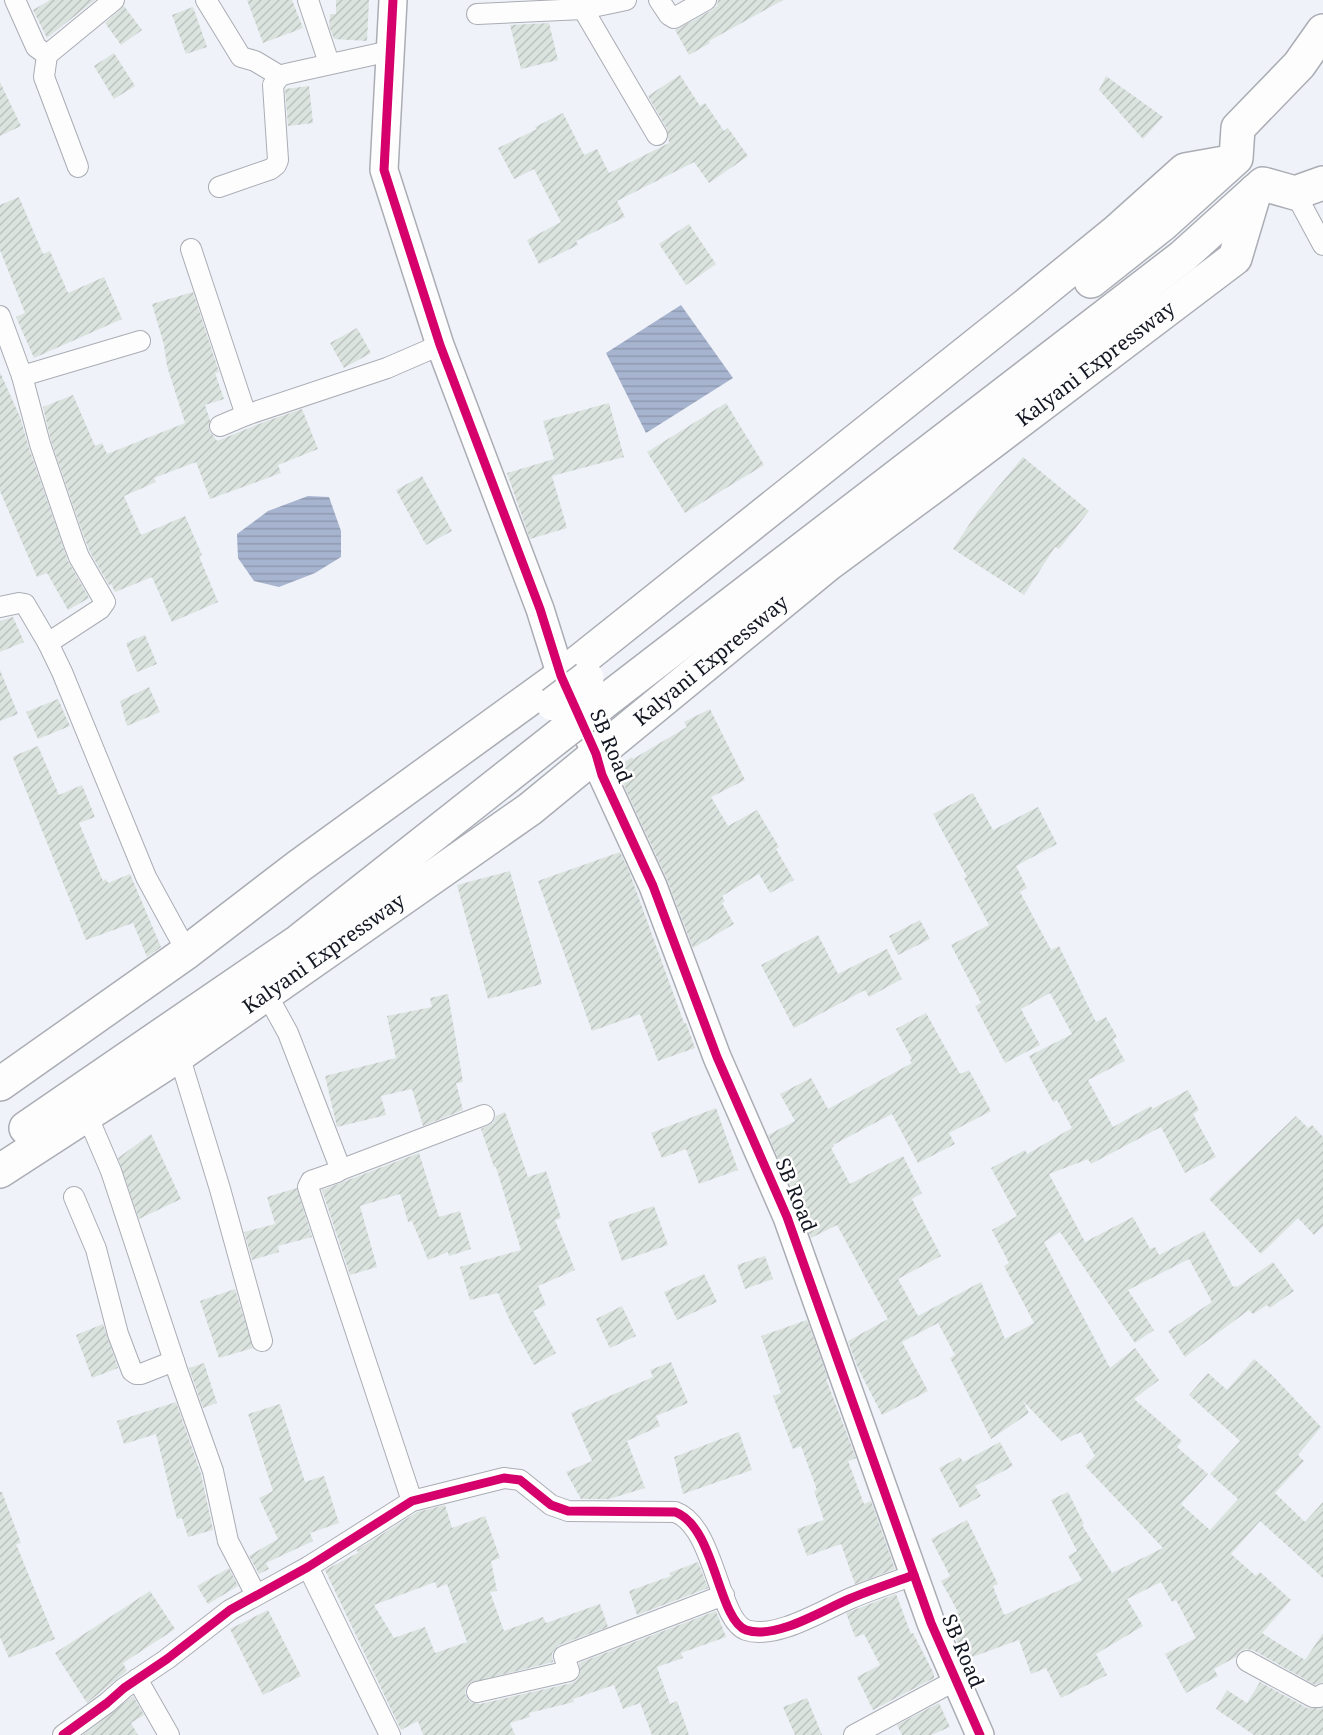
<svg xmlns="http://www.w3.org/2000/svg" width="1323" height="1735" font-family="'Noto Serif',serif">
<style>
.water{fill:url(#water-rules)}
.building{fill:url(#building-hatch);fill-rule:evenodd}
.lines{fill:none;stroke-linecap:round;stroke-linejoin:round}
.street-casing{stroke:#aaadb4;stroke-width:22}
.secondary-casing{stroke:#aaadb4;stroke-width:30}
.highway-casing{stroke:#aaadb4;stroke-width:36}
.street{stroke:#fdfdfe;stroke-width:20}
.secondary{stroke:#fdfdfe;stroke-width:27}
.highway{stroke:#fdfdfe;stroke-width:33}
.highway-bridge-casing{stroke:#aaadb4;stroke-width:36;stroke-linecap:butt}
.highway-bridge{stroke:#fdfdfe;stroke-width:33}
.cycleway-casing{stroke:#fff;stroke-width:13}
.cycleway{stroke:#d6006c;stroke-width:9}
.labels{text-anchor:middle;stroke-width:5;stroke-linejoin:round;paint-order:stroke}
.street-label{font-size:20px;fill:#131721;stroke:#fff}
</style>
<defs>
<pattern id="water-rules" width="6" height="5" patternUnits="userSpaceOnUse" patternTransform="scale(1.5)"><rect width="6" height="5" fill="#a7b4cf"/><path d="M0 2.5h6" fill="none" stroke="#8f9ab1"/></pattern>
<pattern id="building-hatch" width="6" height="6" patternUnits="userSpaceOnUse" patternTransform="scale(1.5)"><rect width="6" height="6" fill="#dbe3df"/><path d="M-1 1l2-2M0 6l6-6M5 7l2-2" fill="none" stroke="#bbc2bf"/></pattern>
</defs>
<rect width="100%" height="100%" fill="#eff2f8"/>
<!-- water -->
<g class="water">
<polygon points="681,305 733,378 646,433 606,353"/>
<polygon points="308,496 329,497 341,531 341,557 315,573 279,587 254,581 238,558 237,534 268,511"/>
</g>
<!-- building -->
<g class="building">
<polygon points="50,0 95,0 47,38 33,10"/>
<polygon points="247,0 292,0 303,28 263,43"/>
<polygon points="336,0 369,0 367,41 334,39 329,26 330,14 336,14"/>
<polygon points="718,0 783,0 709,41 710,43 689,55 675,30 712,10 717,6"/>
<polygon points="124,6 142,30 121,45 105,23"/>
<polygon points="193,7 207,47 186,54 172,15"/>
<polygon points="549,23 558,60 521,69 510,25"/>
<polygon points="114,53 135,86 114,99 94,66"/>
<polygon points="680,75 700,106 705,103 724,131 728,128 748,156 709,183 694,162 617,201 625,217 576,241 578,245 539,264 527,240 561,222 534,169 514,179 498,148 537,129 535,127 563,113 584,155 597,149 609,173 669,143 667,129 648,96"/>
<polygon points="1106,76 1163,117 1143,139 1099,90"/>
<polygon points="0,82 21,126 0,136"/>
<polygon points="309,86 313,123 288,126 285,89"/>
<polygon points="19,197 43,254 50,251 68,293 104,277 122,319 34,358 16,317 25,313 0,250 0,205"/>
<polygon points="689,224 716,264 686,285 659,244"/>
<polygon points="193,292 219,372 215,373 224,399 205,405 210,420 209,430 217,441 264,422 302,409 318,449 278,465 281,473 210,499 196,462 154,478 156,482 124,496 141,535 185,516 202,555 199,556 218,602 172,622 152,577 115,592 111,584 109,585 90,552 84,537 51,441 43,407 73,395 95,446 102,443 107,454 185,423 167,366 164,345 152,304"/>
<polygon points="357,328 371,353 344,368 330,343"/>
<polygon points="0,372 20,417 29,448 68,561 89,598 68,610 47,573 37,577 0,491"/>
<polygon points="609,403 624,457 552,476 567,528 530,539 507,473 554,459 543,421"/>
<polygon points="726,403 764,465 685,513 647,452"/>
<polygon points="1023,457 1089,511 1059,549 1055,547 1024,595 953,549 978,511"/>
<polygon points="422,476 452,531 426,545 396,490"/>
<polygon points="13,617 24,642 0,652 0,621"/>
<polygon points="145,635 157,664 137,672 126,643"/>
<polygon points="0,670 18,714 0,721"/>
<polygon points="149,687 160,712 127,726 120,701"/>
<polygon points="58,699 70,726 38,739 26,712"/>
<polygon points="710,709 745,780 711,797 728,826 757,810 779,847 776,849 794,880 770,893 759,874 722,896 725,901 722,903 734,924 693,948 667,879 616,768 632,757 633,759 687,727 684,722"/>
<polygon points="38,746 59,795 82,785 95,817 79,823 103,881 106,879 108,883 130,874 161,947 147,957 133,923 86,940 13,758 14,756"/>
<polygon points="973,793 993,830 1038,807 1057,844 1016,866 1027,888 1020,892 1051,950 1059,946 1096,1022 1106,1017 1117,1037 1113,1039 1125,1061 1088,1080 1113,1127 1151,1106 1152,1109 1188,1090 1199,1110 1193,1114 1216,1157 1185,1173 1161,1127 1091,1164 1088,1159 1049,1174 1085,1242 1133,1217 1150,1249 1155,1247 1159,1255 1204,1231 1233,1287 1236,1286 1237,1287 1273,1262 1294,1291 1270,1308 1267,1305 1253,1314 1249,1310 1185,1357 1168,1331 1212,1302 1189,1259 1128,1290 1154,1330 1135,1343 1060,1232 1044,1242 1110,1368 1135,1348 1159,1380 1134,1399 1182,1441 1177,1447 1208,1474 1181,1504 1210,1530 1238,1499 1210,1474 1240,1441 1189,1395 1208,1373 1227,1390 1254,1359 1272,1375 1321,1427 1298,1455 1304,1461 1275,1493 1305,1522 1323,1502 1323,1578 1260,1521 1231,1554 1256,1576 1260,1572 1291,1600 1262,1633 1305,1660 1323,1633 1323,1682 1315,1685 1253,1650 1246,1649 1240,1651 1236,1657 1214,1669 1218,1676 1186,1693 1165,1654 1196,1638 1176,1600 1172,1602 1161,1582 1127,1599 1143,1626 1096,1654 1107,1675 1061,1698 1046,1668 1031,1674 1019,1640 964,1660 960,1649 947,1616 958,1612 941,1581 950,1576 931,1539 967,1520 998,1584 993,1586 1004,1615 1082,1580 1068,1556 1077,1551 1051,1500 1068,1492 1084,1524 1082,1525 1112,1573 1163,1548 1085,1466 1095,1456 1081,1432 1061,1441 1023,1401 1029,1413 991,1439 950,1358 955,1355 938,1323 902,1342 928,1391 882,1415 857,1366 848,1341 888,1319 837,1225 811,1238 801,1211 768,1135 795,1121 780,1094 811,1078 828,1109 912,1063 910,1060 912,1059 896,1029 926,1013 960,1074 969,1070 991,1111 949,1133 955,1144 918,1163 892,1114 833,1145 834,1146 831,1148 850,1184 903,1156 913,1176 922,1193 912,1199 941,1256 898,1279 918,1316 981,1282 1005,1339 1034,1323 1004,1266 1009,1263 992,1230 1017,1216 991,1168 1025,1150 1027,1154 1072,1128 1057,1100 1053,1102 1029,1056 1072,1034 1050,993 1021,1009 1040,1045 1005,1063 975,1006 981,1003 951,945 989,925 964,878 967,877 933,814"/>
<polygon points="620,852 629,871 684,1023 686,1023 695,1048 658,1061 640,1014 592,1031 538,881"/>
<polygon points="510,871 542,984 488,999 457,885"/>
<polygon points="920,920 930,939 898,955 889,936"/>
<polygon points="818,935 838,974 887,949 902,979 869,997 865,990 794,1028 761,965"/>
<polygon points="448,994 463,1082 456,1083 463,1110 423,1126 412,1089 381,1096 386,1115 337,1127 325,1076 396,1058 387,1016 432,1007 430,998"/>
<polygon points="716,1108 738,1170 699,1184 686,1149 662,1158 651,1133"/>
<polygon points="505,1112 528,1177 546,1171 561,1218 555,1220 575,1270 538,1286 546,1305 533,1311 556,1353 534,1365 510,1321 498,1293 470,1300 460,1267 521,1250 496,1167 494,1167 481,1129 493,1123 496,1116"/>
<polygon points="1296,1116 1308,1128 1312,1125 1323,1137 1323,1226 1314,1235 1298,1218 1261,1254 1209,1199"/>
<polygon points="151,1134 181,1199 139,1219 118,1158"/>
<polygon points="419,1153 439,1217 460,1211 471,1249 449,1256 448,1252 428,1260 412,1221 408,1222 400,1194 360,1206 377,1267 350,1275 322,1190"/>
<polygon points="297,1188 312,1237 278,1246 279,1252 252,1260 244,1232 275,1224 267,1197"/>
<polygon points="654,1206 668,1245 622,1261 608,1222"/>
<polygon points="765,1256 773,1279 745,1289 737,1265"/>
<polygon points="704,1274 717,1302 677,1320 664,1292"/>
<polygon points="235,1289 253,1348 219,1358 200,1301"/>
<polygon points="622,1306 636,1336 610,1348 596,1319"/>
<polygon points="807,1320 828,1378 826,1379 856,1458 848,1461 864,1504 871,1501 895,1569 855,1584 841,1544 807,1556 797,1529 824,1520 814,1491 817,1490 801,1446 793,1449 773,1396 781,1393 761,1336"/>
<polygon points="103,1324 118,1368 92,1378 76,1335"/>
<polygon points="671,1362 688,1403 656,1416 660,1426 627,1441 645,1488 609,1499 581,1499 566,1472 592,1461 571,1413 653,1377 650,1370"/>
<polygon points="204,1363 217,1403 203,1408 189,1368"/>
<polygon points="176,1402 201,1474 213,1530 188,1537 182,1518 177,1519 156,1434 124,1444 117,1421"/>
<polygon points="280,1404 305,1482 324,1476 339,1523 310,1533 313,1541 266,1563 269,1569 259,1574 249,1556 278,1539 259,1498 273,1491 248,1414"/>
<polygon points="739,1432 752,1470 683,1494 674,1457"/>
<polygon points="1000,1442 1013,1466 975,1486 981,1496 960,1508 939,1468 960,1457 963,1462"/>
<polygon points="0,1492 2,1492 21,1543 16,1544 55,1639 9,1658 0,1637"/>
<path d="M445,1505L452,1528L485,1516L500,1558L491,1561L497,1591L490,1592L504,1631L543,1617L546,1623L600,1604L608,1627L559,1645L552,1653L553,1662L469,1683L466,1688L465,1694L469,1701L480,1704L572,1683L577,1680L580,1674L579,1663L716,1611L726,1637L681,1653L683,1658L657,1667L670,1704L677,1701L689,1735H652L640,1703L623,1709L614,1685L573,1699L574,1702L529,1713L530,1717L510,1723L515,1735H423L418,1721L401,1730L325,1570L358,1553L357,1550L417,1512ZM435,1582L437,1588L447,1584L467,1642L435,1653L425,1627L394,1638L374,1605Z"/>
<polygon points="698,1562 708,1588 637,1615 629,1591 671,1576 669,1573"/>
<polygon points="229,1568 238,1586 208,1604 197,1586"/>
<polygon points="150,1591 175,1629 123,1663 127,1671 87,1703 55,1653"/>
<polygon points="896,1594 911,1634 913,1633 934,1674 934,1678 873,1710 857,1677 880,1665 864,1634 855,1637 846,1613"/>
<polygon points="268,1610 301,1676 263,1695 230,1629"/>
<polygon points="1260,1682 1307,1708 1323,1708 1323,1735 1254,1735 1216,1709 1227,1690 1247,1703"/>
<polygon points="133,1696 144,1715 131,1723 138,1735 83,1735"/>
<polygon points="807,1698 822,1735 795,1735 783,1707"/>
<polygon points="939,1703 950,1727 931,1735 902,1735 897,1725"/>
</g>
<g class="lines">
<defs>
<g id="street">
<polyline points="15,0 36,47 47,55 114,0"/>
<polyline points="206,0 241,57 255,61 280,76"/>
<polyline points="308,0 329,63"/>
<polyline points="659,0 669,15 674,18 706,0"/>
<polyline points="583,9 657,135"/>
<polyline points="477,14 583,9 626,0"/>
<polyline points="47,55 44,77 78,167"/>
<polyline points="219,187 271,169 276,165 278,160 273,85 280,76 286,74 390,51"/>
<polyline points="1295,193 1323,245"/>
<polyline points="191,249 246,415"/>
<polyline points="0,316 22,376 140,341"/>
<polyline points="22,376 40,444 73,541 79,557 105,602 100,609 48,643"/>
<polyline points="220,426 246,415 387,368 440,345"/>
<polyline points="0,607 19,603 25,604 48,643 62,672 146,877 187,952"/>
<polyline points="266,993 288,1033 339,1165 340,1170 337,1172 311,1181 308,1187 412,1501"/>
<polyline points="179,1055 220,1189 262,1341"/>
<polyline points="87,1115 111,1171 177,1370 213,1471 228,1541 256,1595"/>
<polyline points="340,1170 484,1115"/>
<polyline points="74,1197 96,1249 118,1334 132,1371 136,1374 141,1374 174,1361"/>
<polyline points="308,1567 390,1735"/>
<polyline points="1247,1661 1313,1697 1319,1697 1323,1694"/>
<polyline points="137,1679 169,1735"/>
<polyline points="477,1692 569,1671 564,1656 724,1595"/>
<path d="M63,1735L107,1703L124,1688L167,1659L230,1610L308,1567L412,1501L504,1478L520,1480L551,1505L568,1511L675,1512C715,1526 718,1620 746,1630C776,1640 823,1610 849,1599C870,1590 892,1583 914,1575"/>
<polyline points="854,1735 956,1680"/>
</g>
<polyline id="secondary" points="393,0 384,170 440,345 540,609 561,676 596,754 602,775 653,886 717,1057 787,1217 931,1623 980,1735"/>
<g id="highway">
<polyline points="1091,281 1163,224 1236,158 1238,128 1299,65 1323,31"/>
<polyline points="600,705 1182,257 1263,184 1295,193 1323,183"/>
<polyline points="0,1084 187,952 299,866 561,676 1025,306 1117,231 1185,170 1230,162"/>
<polyline points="26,1128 299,941 565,731"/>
<path id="s1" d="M0,1171L179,1055L530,809L827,565L938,483L1235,258L1255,191"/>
</g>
</defs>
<!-- street casing -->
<use href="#street" class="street-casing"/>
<!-- secondary casing -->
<use href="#secondary" class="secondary-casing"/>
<!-- highway casing -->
<use href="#highway" class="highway-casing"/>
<!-- street -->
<use href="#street" class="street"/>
<!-- secondary -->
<use href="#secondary" class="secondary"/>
<!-- highway -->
<use href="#highway" class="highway"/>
<defs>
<g id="highway-bridge">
<polyline points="553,704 587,678"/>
<polyline points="565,731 600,705"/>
</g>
</defs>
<!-- highway-bridge casing -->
<use href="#highway-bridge" class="highway-bridge-casing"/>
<!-- highway-bridge -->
<use href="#highway-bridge" class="highway-bridge"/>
<defs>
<g id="cycleway">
<polyline points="393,0 384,170 440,345 540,609 561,676 596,754 602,775 653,886 717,1057 787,1217 931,1623 980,1735"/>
<path d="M63,1735L107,1703L124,1688L167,1659L230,1610L308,1567L412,1501L504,1478L520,1480L551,1505L568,1511L675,1512C715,1526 718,1620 746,1630C776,1640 823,1610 849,1599C870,1590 892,1583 914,1575"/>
</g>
</defs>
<!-- cycleway casing -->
<use href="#cycleway" class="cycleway-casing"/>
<!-- cycleway -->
<use href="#cycleway" class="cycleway"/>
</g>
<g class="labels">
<!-- street labels -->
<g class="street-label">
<text dy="7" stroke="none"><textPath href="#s1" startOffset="1362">Kalyani Expressway</textPath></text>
<text dy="7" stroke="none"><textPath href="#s1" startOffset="876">Kalyani Expressway</textPath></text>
<text transform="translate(611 746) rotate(67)" y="7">SB Road</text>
<text dy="7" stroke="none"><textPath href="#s1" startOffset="390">Kalyani Expressway</textPath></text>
<text transform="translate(796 1195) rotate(68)" y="7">SB Road</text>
<text transform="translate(963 1651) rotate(67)" y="7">SB Road</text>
</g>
</g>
</svg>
